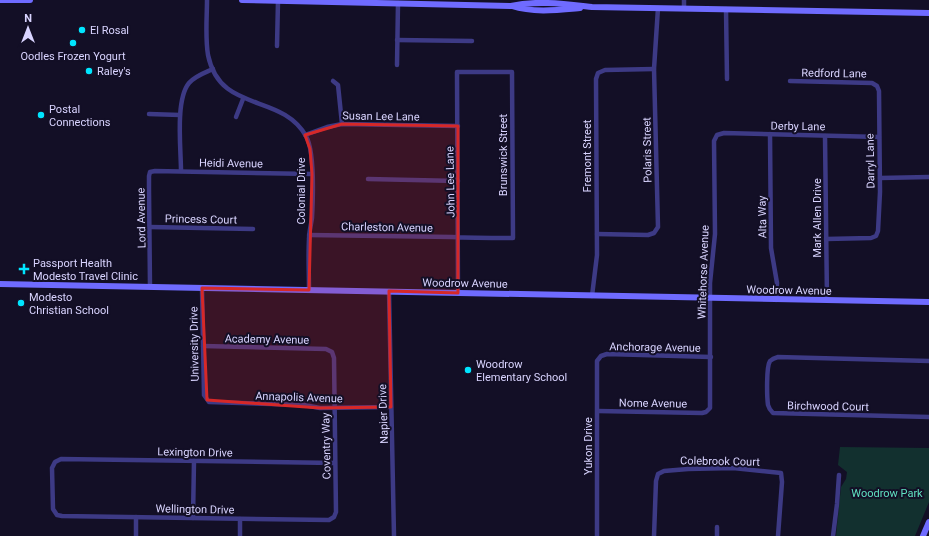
<svg xmlns="http://www.w3.org/2000/svg" width="929" height="536" font-family="Roboto,sans-serif">
<style>
.green{fill:#12302f}
.lines{fill:none;stroke-linecap:round;stroke-linejoin:round}
.street{stroke:#3d3a85;stroke-width:4.5}
.secondary{stroke:#6f6bff;stroke-width:6}
.marked{fill:#d62828;fill-opacity:0.2;stroke:#d62828;stroke-width:3;stroke-linejoin:round}
.poi-dot{fill:#00e5ff;stroke:#130f26;stroke-width:1.5}
.labels{text-anchor:middle;stroke-width:4;stroke-linejoin:round;paint-order:stroke}
.poi-label{font-size:11px;fill:#d9d4ff;stroke:#130f26;text-anchor:start}
.street-label{font-size:11px;fill:#d9d4ff;stroke:#130f26}
.park-label{font-size:11px;fill:#5fe0c0;stroke:#130f26}
</style>
<rect width="100%" height="100%" fill="#130f26"/>
<!-- green -->
<polygon class="green" points="840,447 929,448 929,502 915,536 836,536 841,487 846,479 847,472 838,465"/>
<g class="lines">
<!-- street -->
<g class="street">
<path d="M207,0C207,18 205,37 208,55C220,114 281,92 306,136C315,152 313,199 312,218C311,225 309,232 309,239C308,256 309,273 309,290"/>
<polyline points="684,8 684,0"/>
<polyline points="726,9 727,79"/>
<polyline points="397,40 472,41"/>
<polyline points="277,46 278,1"/>
<polyline points="397,65 398,3"/>
<polyline points="333,81 338,85 342,124"/>
<polyline points="790,81 872,83 877,86 879,91 880,192 878,231 876,236 871,238 826,239"/>
<polyline points="149,114 180,115"/>
<polyline points="236,117 243,99"/>
<polyline points="770,134 771,248 777,283 776,300"/>
<polyline points="305,135 327,127 342,124 458,126"/>
<polyline points="825,136 827,300"/>
<path d="M181,171C181,149 175,100 189,83C195,76 204,73 213,69"/>
<polyline points="880,178 929,177"/>
<polyline points="368,179 458,181"/>
<polyline points="150,227 253,229"/>
<polyline points="597,234 648,235 654,233 658,227 654,69 658,8"/>
<path d="M309,235L452,237C472,238 493,238 513,238L512,72H457L458,293"/>
<polyline points="150,287 149,190 149,176 150,172 155,171 312,174"/>
<polyline points="202,288 204,395 209,402 304,405 320,408 391,407"/>
<polyline points="389,291 394,536"/>
<polyline points="592,296 597,255 596,79 598,73 605,70 654,69"/>
<polyline points="203,346 326,349 332,352 334,358 336,512 334,517 329,520 62,516 57,515 53,509 52,468 55,462 61,459 335,463"/>
<path d="M929,361L778,357C774,358 772,359 770,361C766,367 767,398 768,405C769,409 771,411 773,413L929,417"/>
<polyline points="598,411 702,413 706,412 710,408 710,283 715,234 714,141 717,135 724,133 879,137"/>
<polyline points="193,518 194,461"/>
<polyline points="136,536 136,517"/>
<polyline points="240,536 240,519"/>
<polyline points="597,536 597,361 601,356 607,354 711,357"/>
<polyline points="654,536 656,481 658,474 664,471 688,469 733,468 781,473 782,482 778,536"/>
<polyline points="717,536 717,527"/>
<polyline points="833,536 837,504 839,475"/>
</g>
<!-- secondary -->
<g class="secondary">
<polyline points="0,0 30,0"/>
<path d="M242,0L511,6C537,0 565,4 592,7L929,13"/>
<path d="M512,6C533,13 558,10 580,8"/>
<polyline points="0,284 929,302"/>
<polyline points="923,536 929,522"/>
</g>
</g>
<!-- marked area -->
<path class="marked" d="M342,124L458,126V293L389,291L391,407L320,408L207,400L202,288L309,290L312,174L310,149L305,135Z"/>
<!-- markers -->
<g class="poi-dot">
<circle cx="82" cy="30" r="4"/>
<circle cx="73" cy="43" r="4"/>
<circle cx="89" cy="71" r="4"/>
<circle cx="41" cy="115" r="4"/>
<path d="M22 263h4v4h4v4h-4v4h-4v-4h-4v-4h4z"/>
<circle cx="21" cy="303" r="4"/>
<circle cx="468" cy="370" r="4"/>
</g>
<g class="labels">
<!-- poi labels -->
<g class="poi-label">
<text x="90" y="34">El Rosal</text>
<text x="73" y="60" text-anchor="middle">Oodles Frozen Yogurt</text>
<text x="97" y="75">Raley's</text>
<text x="49" y="113">Postal<tspan x="49" dy="13">Connections</tspan></text>
<text x="33" y="267">Passport Health<tspan x="33" dy="13">Modesto Travel Clinic</tspan></text>
<text x="29" y="301">Modesto<tspan x="29" dy="13">Christian School</tspan></text>
<text x="476" y="368">Woodrow<tspan x="476" dy="13">Elementary School</tspan></text>
</g>
<!-- street labels -->
<g class="street-label">
<text transform="translate(834 73) rotate(1)" y="4">Redford Lane</text>
<text transform="translate(381 116) rotate(1)" y="4">Susan Lee Lane</text>
<text transform="translate(798 126) rotate(1)" y="4">Derby Lane</text>
<text transform="translate(647 150) rotate(-91)" y="4">Polaris Street</text>
<text transform="translate(503 155) rotate(-90)" y="4">Brunswick Street</text>
<text transform="translate(587 156) rotate(-90)" y="4">Fremont Street</text>
<text transform="translate(870 161) rotate(-91)" y="4">Darryl Lane</text>
<text transform="translate(231 163) rotate(1)" y="4">Heidi Avenue</text>
<text transform="translate(450 182) rotate(-91)" y="4">John Lee Lane</text>
<text transform="translate(301 191) rotate(-90)" y="4">Colonial Drive</text>
<text transform="translate(762 217) rotate(-91)" y="4">Alta Way</text>
<text transform="translate(141 218) rotate(-91)" y="4">Lord Avenue</text>
<text transform="translate(817 218) rotate(-90)" y="4">Mark Allen Drive</text>
<text transform="translate(201 219) rotate(1)" y="4">Princess Court</text>
<text transform="translate(387 227) rotate(1)" y="4">Charleston Avenue</text>
<text transform="translate(703 272) rotate(-88)" y="4">Whitehorse Avenue</text>
<text transform="translate(465 283) rotate(1)" y="4">Woodrow Avenue</text>
<text transform="translate(789 290) rotate(1)" y="4">Woodrow Avenue</text>
<text transform="translate(267 339) rotate(1)" y="4">Academy Avenue</text>
<text transform="translate(194 344) rotate(-91)" y="4">University Drive</text>
<text transform="translate(655 347) rotate(1)" y="4">Anchorage Avenue</text>
<text transform="translate(299 397) rotate(2)" y="4">Annapolis Avenue</text>
<text transform="translate(653 403) rotate(1)" y="4">Nome Avenue</text>
<text transform="translate(828 406) rotate(1)" y="4">Birchwood Court</text>
<text transform="translate(383 414) rotate(-92)" y="4">Napier Drive</text>
<text transform="translate(326 446) rotate(-91)" y="4">Coventry Way</text>
<text transform="translate(588 446) rotate(-90)" y="4">Yukon Drive</text>
<text transform="translate(195 452) rotate(1)" y="4">Lexington Drive</text>
<text transform="translate(720 461) rotate(1)" y="4">Colebrook Court</text>
<text transform="translate(195 509) rotate(1)" y="4">Wellington Drive</text>
</g>
<!-- park labels -->
<g class="park-label">
<text x="887" y="497">Woodrow Park</text>
</g>
</g>
<!-- north arrow -->
<g transform="translate(28 28)" stroke="#130f26" stroke-width="3" paint-order="stroke">
<path d="M0-3L7 15L0 10L-7 15Z" fill="#d9d4ff"/>
<text y="-6" font-size="11" font-weight="bold" text-anchor="middle" fill="#d9d4ff">N</text>
</g>
</svg>
